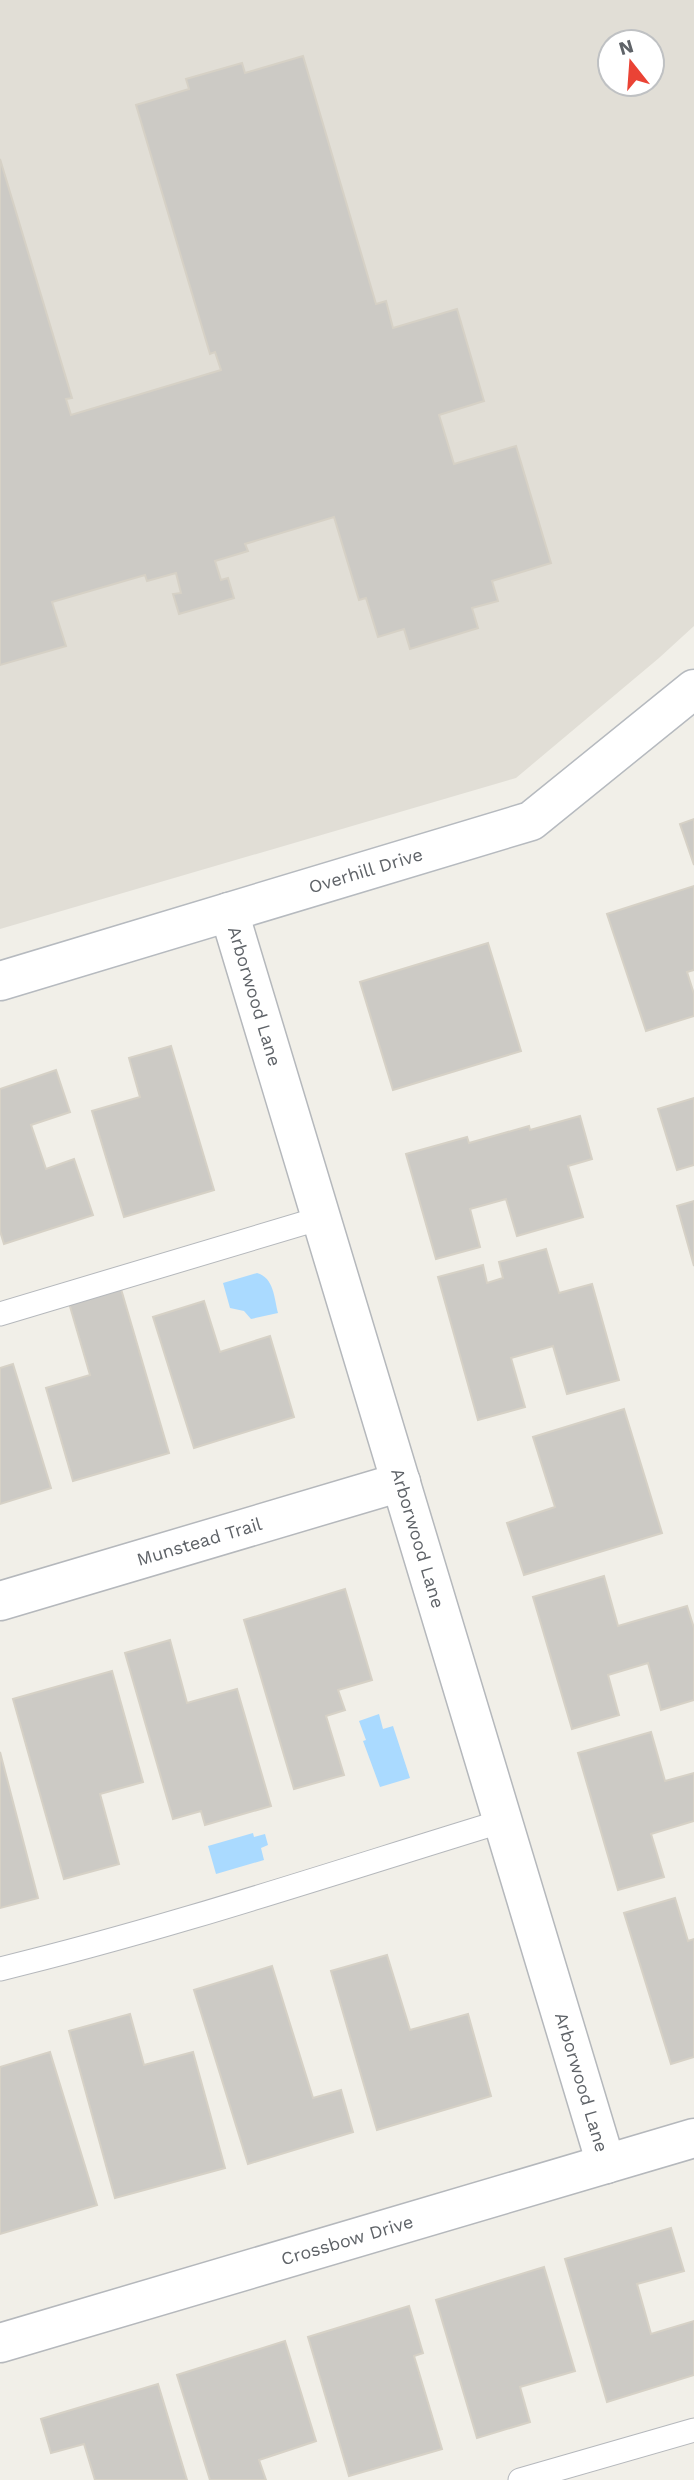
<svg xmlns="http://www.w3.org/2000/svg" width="694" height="2480" font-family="'Work Sans',sans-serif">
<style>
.education{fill:#e1ded6;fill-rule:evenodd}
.water{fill:#aadaff}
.building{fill:#cccac5;stroke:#d6d1c6;stroke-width:2}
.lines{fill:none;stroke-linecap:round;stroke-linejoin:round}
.lane-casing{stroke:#b5b8bc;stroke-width:25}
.street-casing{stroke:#b5b8bc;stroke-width:41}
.secondary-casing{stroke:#b6babf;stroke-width:41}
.lane{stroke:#fff;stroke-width:23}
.street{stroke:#fff;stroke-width:38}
.secondary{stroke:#fff;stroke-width:38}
.labels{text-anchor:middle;stroke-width:5;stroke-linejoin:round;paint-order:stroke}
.street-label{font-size:18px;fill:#5f6368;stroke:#fff}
</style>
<rect width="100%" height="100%" fill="#f1efe8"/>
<!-- education -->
<path class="education" d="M0,0H694V626L659,658L516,778L0,929ZM610,42H652V84H610Z"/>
<!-- water -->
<g class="water">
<path d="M257,1273C274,1278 274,1297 278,1313L251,1319L244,1311L230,1308L223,1283Z"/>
<polygon points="379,1714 383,1729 393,1726 410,1778 380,1787 363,1741 366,1740 359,1721"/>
<polygon points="253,1833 254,1837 265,1834 268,1845 261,1848 264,1860 216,1874 208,1846"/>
</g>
<!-- building -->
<g class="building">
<polygon points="303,56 376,304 386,301 393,328 457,309 484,401 439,415 454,464 516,446 551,563 492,581 498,601 472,608 478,628 410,649 404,629 378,637 366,598 359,600 334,517 245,544 248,551 215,561 221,580 228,578 234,598 179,614 173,594 181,593 176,573 147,581 145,575 52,602 66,646 0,665 0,159 72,398 66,399 71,415 221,370 215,352 210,354 136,105 189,89 186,79 242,63 245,73"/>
<polygon points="694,819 694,865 680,824"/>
<polygon points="694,886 694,970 687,972 694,994 694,1016 646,1031 607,914"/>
<polygon points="488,943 521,1051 393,1090 360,982"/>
<polygon points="171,1046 214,1190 124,1217 92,1111 140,1097 129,1058"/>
<polygon points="56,1070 70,1112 31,1125 46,1169 74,1159 93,1215 4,1244 0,1231 0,1089"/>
<polygon points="694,1098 694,1165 677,1170 658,1109"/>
<polygon points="580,1116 592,1159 568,1166 583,1217 517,1236 506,1199 470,1209 480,1247 436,1259 406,1154 467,1137 469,1143 529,1126 530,1130"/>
<polygon points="694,1201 694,1266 677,1206"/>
<polygon points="546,1249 559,1293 592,1284 619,1380 567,1394 553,1346 511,1358 525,1407 478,1420 438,1277 483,1265 487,1283 503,1278 499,1262"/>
<polygon points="121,1289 169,1453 73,1481 46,1388 90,1375 69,1303"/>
<polygon points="204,1301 220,1352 270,1336 294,1417 194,1448 153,1317"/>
<polygon points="13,1364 51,1488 0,1504 0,1368"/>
<polygon points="624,1409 662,1533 524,1575 507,1523 555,1507 533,1437"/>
<polygon points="604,1576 618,1626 687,1606 694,1628 694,1700 661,1710 648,1663 608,1675 619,1715 572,1729 533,1597"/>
<polygon points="345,1589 372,1680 338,1690 345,1710 326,1716 344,1775 294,1789 244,1620"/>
<polygon points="170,1640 187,1703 237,1689 271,1806 205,1825 201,1811 173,1819 125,1653"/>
<polygon points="112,1671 143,1782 100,1794 119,1864 64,1879 13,1699"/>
<polygon points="651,1732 665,1781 694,1773 694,1821 651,1834 664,1877 618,1890 578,1753"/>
<polygon points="0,1752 38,1898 0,1908"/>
<polygon points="675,1898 688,1941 694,1939 694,2057 671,2064 624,1913"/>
<polygon points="387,1955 410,2030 468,2014 491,2096 377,2130 331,1971"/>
<polygon points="272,1966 313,2098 341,2090 353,2132 248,2164 194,1990"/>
<polygon points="130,2014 144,2065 193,2052 225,2168 115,2198 69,2031"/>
<polygon points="50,2052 97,2205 0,2234 0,2067"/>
<polygon points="671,2228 684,2271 637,2284 651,2334 694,2321 694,2375 607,2402 565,2259"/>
<polygon points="544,2267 575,2371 520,2387 530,2422 477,2438 436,2300"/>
<polygon points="409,2306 423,2353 414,2356 442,2449 349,2476 308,2337"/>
<polygon points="285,2341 316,2441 259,2460 266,2480 210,2480 177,2375"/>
<polygon points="158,2384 187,2480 95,2480 84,2444 51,2453 41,2419"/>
</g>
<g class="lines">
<defs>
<g id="lane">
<polyline points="0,1314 321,1218"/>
<path d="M0,1969C170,1928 336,1872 503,1821"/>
<polyline points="520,2480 694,2430"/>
</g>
<g id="street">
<path id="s1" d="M229,912L606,2164"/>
<path id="s2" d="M0,1601L401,1482"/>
<path id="s3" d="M0,2343L694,2138"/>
</g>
<g id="secondary">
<path id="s4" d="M0,981L531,821L694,689"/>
</g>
</defs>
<!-- lane casing -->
<use href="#lane" class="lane-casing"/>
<!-- street casing -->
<use href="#street" class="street-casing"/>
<!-- secondary casing -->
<use href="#secondary" class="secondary-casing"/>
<!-- lane -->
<use href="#lane" class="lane"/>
<!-- street -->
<use href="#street" class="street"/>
<!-- secondary -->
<use href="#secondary" class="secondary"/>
</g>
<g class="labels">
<!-- street labels -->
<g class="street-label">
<text dy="6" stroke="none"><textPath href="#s4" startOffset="382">Overhill Drive</textPath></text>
<text dy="6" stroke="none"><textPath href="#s1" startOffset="88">Arborwood Lane</textPath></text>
<text dy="6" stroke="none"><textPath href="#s1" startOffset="654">Arborwood Lane</textPath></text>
<text dy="6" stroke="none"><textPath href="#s2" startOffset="208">Munstead Trail</textPath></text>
<text dy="6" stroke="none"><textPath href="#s1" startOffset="1222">Arborwood Lane</textPath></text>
<text dy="6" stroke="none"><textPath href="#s3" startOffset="362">Crossbow Drive</textPath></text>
</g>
</g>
<!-- north arrow -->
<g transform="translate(631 63) rotate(343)"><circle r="33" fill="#ffffff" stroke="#bfc1c3" stroke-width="2"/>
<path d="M0-5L12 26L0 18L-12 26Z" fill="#ea4335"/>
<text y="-10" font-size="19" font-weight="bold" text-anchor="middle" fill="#5f6368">N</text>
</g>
</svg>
